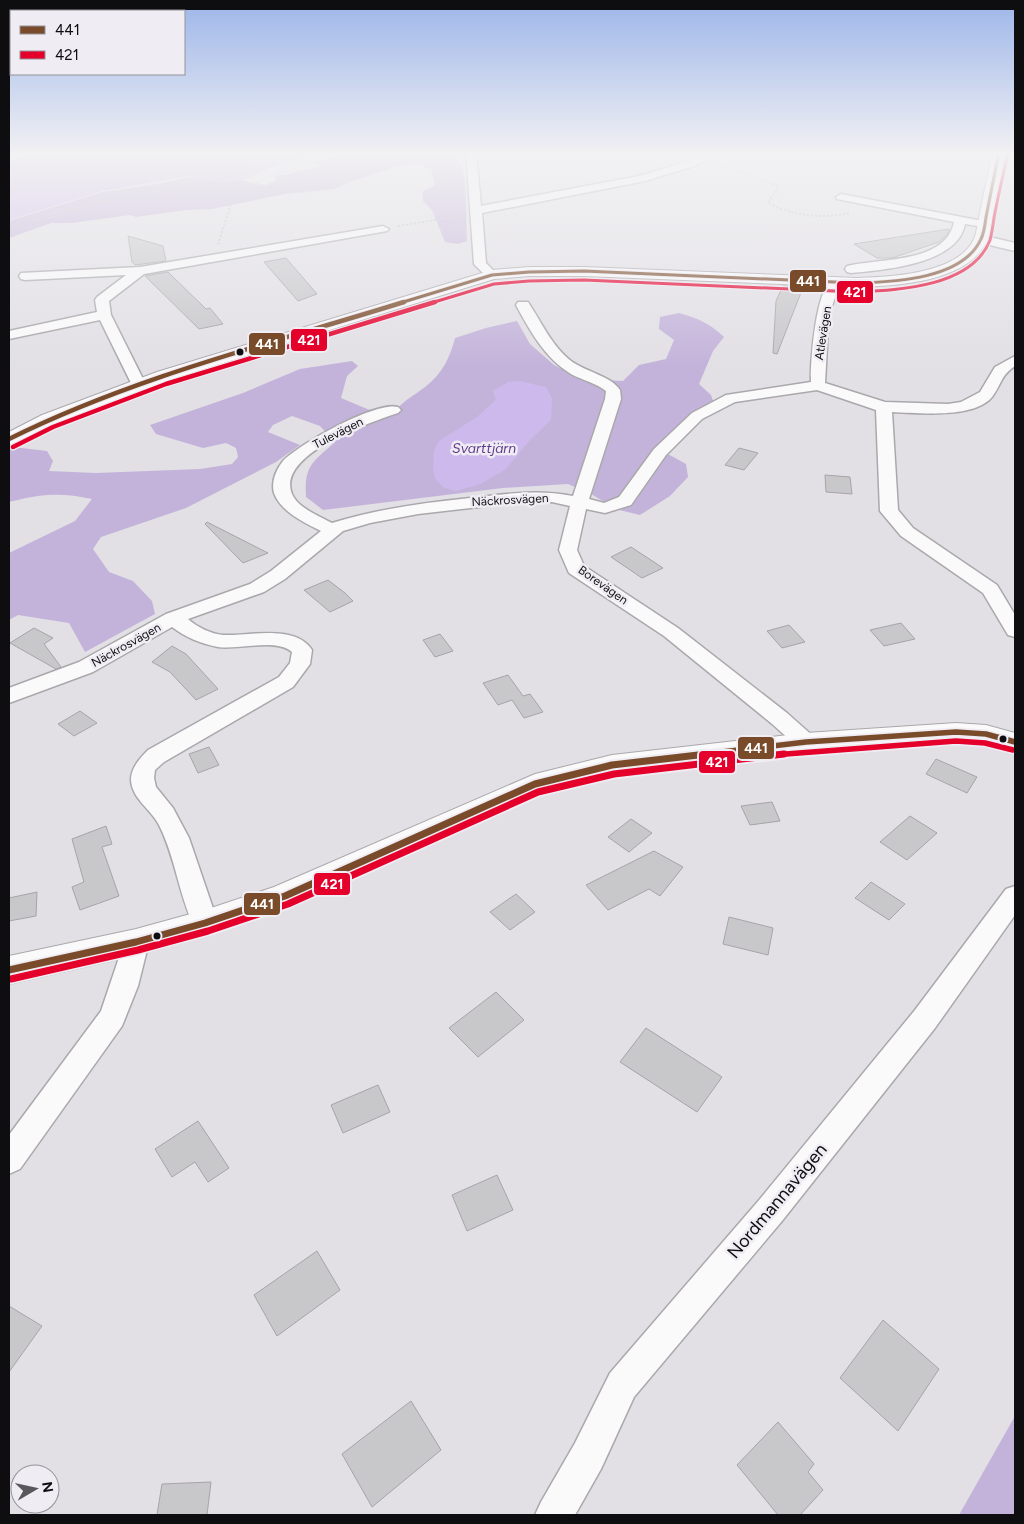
<svg xmlns="http://www.w3.org/2000/svg" width="1024" height="1524" font-family="Figtree,sans-serif">
<style>
.forest{fill:#c3b3da}
.water{fill:#cdb9eb}
.building{fill:#c8c7ca;stroke:#a6a4a7}
.lines{fill:none;stroke-linecap:round;stroke-linejoin:round}
.minor-casing{stroke:#aaa8ac;stroke-width:3}
.tertiary-casing{stroke:#aaa8ac;stroke-width:2}
.path{stroke:#c2c1c4;stroke-width:2;stroke-dasharray:2 2;stroke-linecap:butt}
.minor{fill:#fbfafb;fill-rule:evenodd}
.tertiary{fill:#fbfafb;fill-rule:evenodd}
.bus-1-far3-casing{stroke:#efecf4;stroke-width:5}
.bus-1-far2-casing{stroke:#efecf4;stroke-width:7}
.bus-1-far1-casing{stroke:#efecf4;stroke-width:9}
.bus-1-casing{stroke:#efecf4;stroke-width:11}
.bus-2-far3-casing{stroke:#efecf4;stroke-width:5}
.bus-2-far2-casing{stroke:#efecf4;stroke-width:7}
.bus-2-far1-casing{stroke:#efecf4;stroke-width:9}
.bus-2-casing{stroke:#efecf4;stroke-width:11}
.bus-1-far3{stroke:#7a4b2a;stroke-width:3}
.bus-1-far2{stroke:#7a4b2a;stroke-width:4.5}
.bus-1-far1{stroke:#7a4b2a;stroke-width:5.5}
.bus-1{stroke:#7a4b2a;stroke-width:7}
.bus-2-far3{stroke:#e4002b;stroke-width:3}
.bus-2-far2{stroke:#e4002b;stroke-width:4.5}
.bus-2-far1{stroke:#e4002b;stroke-width:5.5}
.bus-2{stroke:#e4002b;stroke-width:7}
.bus-dot{fill:#0e0d10;stroke:#efecf4;stroke-width:2}
.labels{text-anchor:middle;stroke-width:5;stroke-linejoin:round;paint-order:stroke}
.far-street-label{font-size:12px;fill:#0e0d10;stroke:#efecf4}
.far-water-label{font-size:14px;font-style:italic;fill:#603b8c;stroke:#efecf4}
.near-street-label{font-size:18px;fill:#0e0d10;stroke:#efecf4}
.line-badge{stroke:#efecf4;stroke-width:2}
.badge-label{font-size:14px;text-anchor:middle;font-weight:bold;fill:#fff}
</style>
<rect width="100%" height="100%" fill="#e2e0e5"/>
<!-- forest -->
<g class="forest">
<path d="M355,152C377,152 453,145 462,167C467,180 466,225 467,241L458,244L445,242L432,210L423,201V191L435,185L431,169L419,164L399,166L349,182L334,189L285,194L212,209L186,210L136,217L130,215L72,223H51L9,238V221L102,192L158,184L190,177L219,182L244,180L250,183L265,185L274,182L277,175H289C298,168 311,172 321,166L314,163Z"/>
<path d="M679,313C697,318 711,324 724,337L713,351L699,384L711,395L713,401L690,414L657,448L686,464L688,477L670,496L640,515L615,509L593,495L568,484L503,488L323,510L306,497C304,465 313,462 335,442L320,426L292,416L273,425L268,432L300,445L276,462L186,508L101,537L93,549L109,572L133,581L152,601L155,614L85,652L69,623L18,615L9,620V553L75,521L92,499C61,492 39,494 9,502V449L13,447L47,451L53,461L49,471L96,473L200,469L232,464L238,457L236,448L226,443L203,448L156,434L150,425L243,393L300,369L352,361L358,366L347,376L341,398L372,411H395C407,398 412,397 425,387C442,374 450,358 455,338L486,328L517,321L530,344L554,365L582,379L623,381L639,365L666,359L674,340L659,329L660,317Z"/>
<polygon points="1015,1416 1015,1515 959,1515"/>
</g>
<!-- water -->
<g class="water">
<polygon points="32,152 327,152 281,163 245,179 220,182 190,176 102,191 9,220 9,159 22,157"/>
<polygon points="519,381 546,387 552,399 551,420 530,440 505,470 478,485 455,491 443,487 435,478 433,469 434,451 439,441 477,417 496,400 493,391 508,382"/>
</g>
<!-- building -->
<g class="building">
<polygon points="949,229 947,235 939,242 892,258 877,258 854,244"/>
<polygon points="128,236 163,246 166,261 135,265 132,262"/>
<polygon points="286,258 317,294 298,301 264,262"/>
<polygon points="168,272 206,309 210,308 223,324 199,329 145,276"/>
<polygon points="783,286 801,287 802,290 777,354 773,353 776,301"/>
<polygon points="739,448 758,453 744,470 725,465"/>
<polygon points="825,475 850,477 852,494 826,492"/>
<polygon points="207,522 268,553 243,563 205,524"/>
<polygon points="631,547 663,568 642,578 611,557"/>
<polygon points="328,580 345,593 353,601 330,612 304,590"/>
<polygon points="901,623 915,639 884,646 870,630"/>
<polygon points="789,625 805,642 782,648 767,631"/>
<polygon points="34,628 53,638 44,644 61,667 56,669 10,643"/>
<polygon points="440,634 453,651 435,657 423,640"/>
<polygon points="172,646 186,654 218,689 196,700 170,672 152,662"/>
<polygon points="508,675 523,696 530,694 543,712 524,718 512,700 498,705 483,683"/>
<polygon points="80,711 97,723 74,736 58,724"/>
<polygon points="209,747 219,765 198,773 189,754"/>
<polygon points="936,759 977,777 967,793 926,774"/>
<polygon points="772,802 780,821 750,825 741,806"/>
<polygon points="910,816 937,833 907,860 880,842"/>
<polygon points="631,819 652,833 629,852 608,837"/>
<polygon points="106,826 112,844 102,847 119,896 80,910 72,887 84,882 72,839"/>
<polygon points="654,851 683,867 660,896 649,889 608,910 586,885"/>
<polygon points="871,882 905,904 889,920 855,898"/>
<polygon points="37,892 36,916 9,921 9,898"/>
<polygon points="516,894 535,912 510,930 490,912"/>
<polygon points="729,917 773,928 768,955 723,944"/>
<polygon points="496,992 524,1020 478,1057 449,1028"/>
<polygon points="646,1028 722,1077 697,1112 620,1062"/>
<polygon points="378,1085 390,1112 343,1133 331,1105"/>
<polygon points="198,1121 229,1168 208,1182 195,1162 172,1177 155,1149"/>
<polygon points="497,1175 513,1210 467,1231 452,1195"/>
<polygon points="317,1251 340,1290 277,1336 254,1295"/>
<polygon points="9,1306 42,1326 9,1372"/>
<polygon points="883,1320 939,1369 898,1431 840,1378"/>
<polygon points="411,1401 441,1450 372,1507 342,1454"/>
<polygon points="778,1422 814,1464 808,1472 823,1490 800,1515 778,1515 737,1465"/>
<polygon points="211,1482 207,1515 157,1515 162,1484"/>
</g>
<g class="lines">
<defs>
<g id="minor">
<polygon points="466,152 476,152 481,206 639,176 686,162 706,152 720,152 694,166 645,181 482,213 486,263 498,275 492,279 488,278 474,264"/>
<path d="M841,194L988,222L990,224L984,227L965,224C958,264 884,270 851,273L847,272L845,269L847,266C878,258 946,264 954,222L837,199L836,197Z"/>
<polygon points="383,226 389,229 387,231 144,274 109,301 111,315 146,385 144,388 134,388 132,385 100,320 9,339 9,331 97,312 95,300 97,297 126,275 25,280 21,279 19,276 21,273 140,267"/>
<polygon points="981,235 1015,243 1015,251 977,242 975,239"/>
<path d="M834,279L840,283L832,306L828,328L825,383L885,402L948,404L961,402L980,392L995,367L1015,356V366C1000,376 1002,384 992,397C974,419 918,413 892,412L898,510L913,528L997,585L1015,615V637L1008,635L983,593L901,536L880,511L876,410L817,390L735,402L702,419L666,455L631,505L605,513L586,509L577,550L584,566L678,628L787,713L814,737L817,742L814,747L806,750L798,747L771,723L664,636L569,573L559,550L570,506L552,502L514,503L418,514L370,523L343,531L285,579L264,592L188,619C197,627 211,634 223,635C250,636 295,624 312,650L310,664L293,687L164,762L155,770L154,778L156,787L173,808L189,838L218,923L214,930L205,933L196,930C179,898 176,858 159,825C151,809 132,799 131,780C131,768 140,758 148,750L279,677L290,663L292,652C276,638 238,650 218,647C202,644 185,637 172,627L93,672L9,703V688L79,662L166,614L250,584L271,571L321,531C305,523 281,512 274,493C271,482 276,470 283,461C299,444 376,401 398,407L401,410L398,413C371,422 276,454 292,494C298,508 319,516 332,523C377,509 423,503 470,498C505,494 538,489 573,496L605,399L606,391C596,383 582,380 571,374C545,358 530,331 516,305L518,302H528C542,323 551,345 571,361C586,372 611,376 620,390L621,399L589,499L604,503L619,497L654,449L692,413L726,395L811,382C810,364 816,284 834,279Z"/>
<polygon points="1015,886 1015,915 935,1028 782,1221 634,1397 601,1469 575,1515 535,1515 541,1502 575,1443 610,1373 760,1199 915,1010 1006,889"/>
<polygon points="136,931 145,934 149,942 138,986 122,1026 20,1169 9,1174 9,1135 101,1011 127,934"/>
</g>
<g id="tertiary">
<path d="M993,152H1005C1001,173 997,193 993,213C992,221 991,231 988,239C970,282 897,286 857,287L584,276H529L494,279L169,380L56,423L16,443L9,445V432L42,415L157,372L492,270L529,267H584L857,278C890,277 958,274 974,239C977,232 978,221 980,213C984,193 988,173 993,152Z"/>
<polygon points="956,723 986,725 1015,733 1015,751 986,743 956,741 806,751 612,775 543,792 296,905 205,936 136,955 9,984 9,956 136,929 205,910 274,887 535,774 612,755 806,733"/>
</g>
</defs>
<!-- minor casing -->
<use href="#minor" class="minor-casing"/>
<!-- tertiary casing -->
<use href="#tertiary" class="tertiary-casing"/>
<!-- path -->
<g class="path">
<polyline points="444,152 456,155"/>
<polyline points="282,153 297,159"/>
<polyline points="312,162 350,152"/>
<polyline points="248,163 263,169"/>
<path d="M720,165L779,186L768,203C793,216 823,219 850,213"/>
<polyline points="255,166 290,157"/>
<polyline points="173,191 231,204"/>
<polyline points="77,208 50,213 32,221 42,221 68,211 134,194 253,183 260,184 239,195 231,204 218,244"/>
<polyline points="95,215 93,207 98,204"/>
<polyline points="398,226 461,216"/>
</g>
<!-- minor -->
<use href="#minor" class="minor"/>
<!-- tertiary -->
<use href="#tertiary" class="tertiary"/>
<defs>
<path id="bus-1-far3" d="M400,303L492,275L529,272L584,271L857,283C895,282 963,279 981,239C985,231 985,221 987,212C991,192 995,172 999,152"/>
<path id="bus-1-far2" d="M9,439C134,377 272,343 404,302"/>
<polyline id="bus-1-far1" points="696,755 806,742 956,732 986,734 1015,742"/>
<polyline id="bus-1" points="9,970 136,942 205,923 285,896 535,784 612,765 707,754"/>
<path id="bus-2-far3" d="M431,303L494,284L529,281L584,280L857,292C899,290 972,287 990,240C992,233 993,225 994,218C998,196 1003,175 1008,154"/>
<polyline id="bus-2-far2" points="13,447 53,427 166,384 435,302"/>
<polyline id="bus-2-far1" points="773,755 956,741 985,743 1013,750"/>
<polyline id="bus-2" points="11,979 138,950 208,931 288,904 538,792 614,774 784,754"/>
</defs>
<!-- bus-1-far3 casing -->
<use href="#bus-1-far3" class="bus-1-far3-casing"/>
<!-- bus-1-far2 casing -->
<use href="#bus-1-far2" class="bus-1-far2-casing"/>
<!-- bus-1-far1 casing -->
<use href="#bus-1-far1" class="bus-1-far1-casing"/>
<!-- bus-1 casing -->
<use href="#bus-1" class="bus-1-casing"/>
<!-- bus-2-far3 casing -->
<use href="#bus-2-far3" class="bus-2-far3-casing"/>
<!-- bus-2-far2 casing -->
<use href="#bus-2-far2" class="bus-2-far2-casing"/>
<!-- bus-2-far1 casing -->
<use href="#bus-2-far1" class="bus-2-far1-casing"/>
<!-- bus-2 casing -->
<use href="#bus-2" class="bus-2-casing"/>
<!-- bus-1-far3 -->
<use href="#bus-1-far3" class="bus-1-far3"/>
<!-- bus-1-far2 -->
<use href="#bus-1-far2" class="bus-1-far2"/>
<!-- bus-1-far1 -->
<use href="#bus-1-far1" class="bus-1-far1"/>
<!-- bus-1 -->
<use href="#bus-1" class="bus-1"/>
<!-- bus-2-far3 -->
<use href="#bus-2-far3" class="bus-2-far3"/>
<!-- bus-2-far2 -->
<use href="#bus-2-far2" class="bus-2-far2"/>
<!-- bus-2-far1 -->
<use href="#bus-2-far1" class="bus-2-far1"/>
<!-- bus-2 -->
<use href="#bus-2" class="bus-2"/>
</g>
<!-- sky -->
<linearGradient id="sky" x2="0" y2="1"><stop stop-color="#9db6e9"/><stop offset="0.42" stop-color="#f2f1f3"/><stop offset="1" stop-color="#f2f1f3" stop-opacity="0"/></linearGradient>
<rect width="1024" height="366" fill="url(#sky)"/>
<!-- markers -->
<g class="bus-dot">
<circle cx="240" cy="352" r="4.5"/>
<circle cx="1003" cy="739" r="4.5"/>
<circle cx="157" cy="936" r="4.5"/>
</g>
<g class="labels">
<!-- far-street labels -->
<g class="far-street-label">
<text transform="translate(823 333) rotate(-81)" y="4">Atlevägen</text>
<text transform="translate(338 433) rotate(-27)" y="4">Tulevägen</text>
<text transform="translate(510 500) rotate(-3)" y="4">Näckrosvägen</text>
<text transform="translate(603 585) rotate(35)" y="4">Borevägen</text>
<text transform="translate(126 645) rotate(-29)" y="4">Näckrosvägen</text>
</g>
<!-- far-water labels -->
<g class="far-water-label">
<text x="484" y="453">Svarttjärn</text>
</g>
<!-- near-street labels -->
<g class="near-street-label">
<text transform="translate(777 1201) rotate(-50)" y="6">Nordmannavägen</text>
</g>
</g>
<g class="line-badge">
<rect x="789" y="269" width="38" height="24" rx="5" fill="#7a4b2a"/>
<rect x="836" y="280" width="38" height="24" rx="5" fill="#e4002b"/>
<rect x="290" y="328" width="38" height="24" rx="5" fill="#e4002b"/>
<rect x="248" y="332" width="38" height="24" rx="5" fill="#7a4b2a"/>
<rect x="737" y="736" width="38" height="24" rx="5" fill="#7a4b2a"/>
<rect x="698" y="750" width="38" height="24" rx="5" fill="#e4002b"/>
<rect x="313" y="872" width="38" height="24" rx="5" fill="#e4002b"/>
<rect x="243" y="892" width="38" height="24" rx="5" fill="#7a4b2a"/>
</g>
<g class="badge-label">
<text x="808" y="286">441</text>
<text x="855" y="297">421</text>
<text x="309" y="345">421</text>
<text x="267" y="349">441</text>
<text x="756" y="753">441</text>
<text x="717" y="767">421</text>
<text x="332" y="889">421</text>
<text x="262" y="909">441</text>
</g>
<!-- border -->
<rect width="1024" height="1524" fill="none" stroke="#0e0d10" stroke-width="20"/>
<!-- legend -->
<rect x="10" y="10" width="175" height="65" fill="#efecf4" stroke="#959399"/>
<rect x="20" y="26" width="25" height="8" fill="#7a4b2a" stroke="#959399"/>
<text x="55" y="35" font-size="15" fill="#0e0d10">441</text>
<rect x="20" y="51" width="25" height="8" fill="#e4002b" stroke="#959399"/>
<text x="55" y="60" font-size="15" fill="#0e0d10">421</text>
<!-- north arrow -->
<g transform="translate(35 1489) rotate(81)"><circle r="24" fill="#efecf4" stroke="#959399"/>
<path d="M0-4L9 19L0 12L-9 19Z" fill="#58575b"/>
<text y="-8" font-size="14" font-weight="bold" text-anchor="middle" fill="#0e0d10">N</text>
</g>
</svg>
